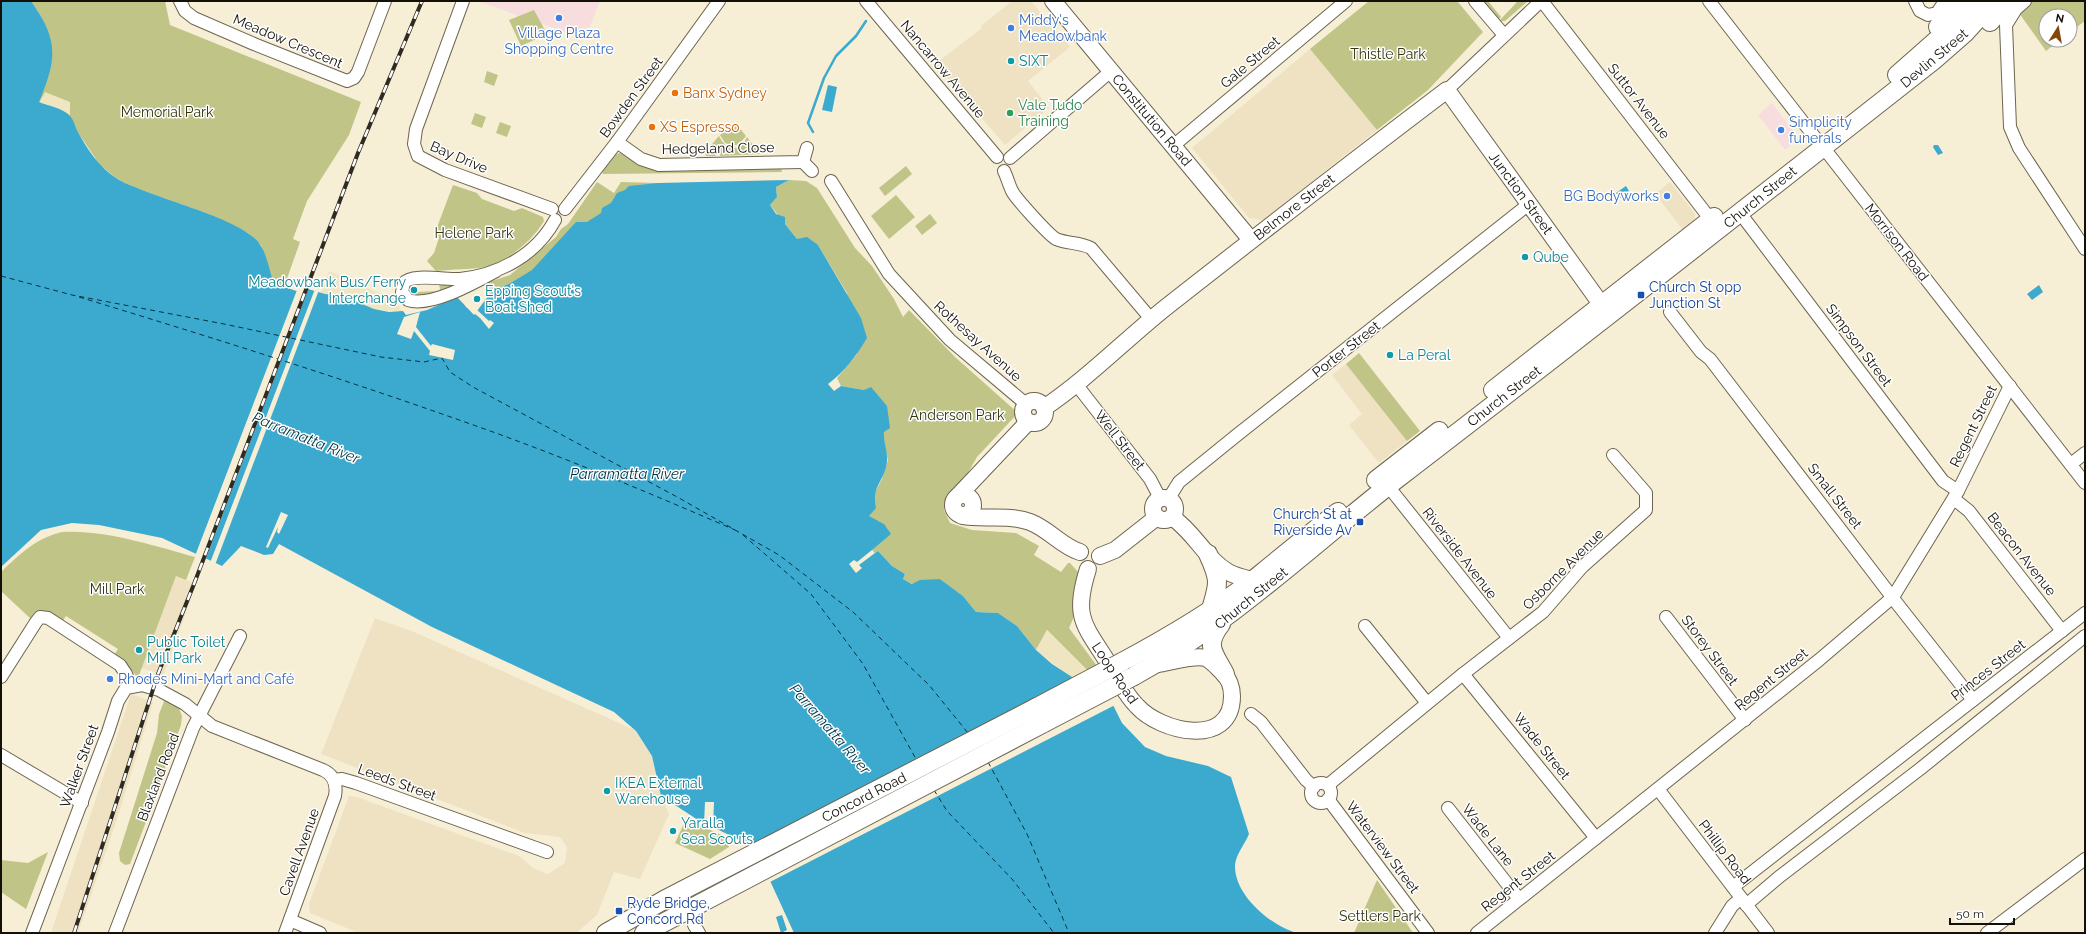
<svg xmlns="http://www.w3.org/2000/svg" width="2086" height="934" font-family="Raleway,sans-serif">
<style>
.commercial{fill:#f8dddf}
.built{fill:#eee2c3}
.green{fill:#c1c487}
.sand{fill:#efe5c0}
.water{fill:#3caace}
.pier{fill:#f7eed6}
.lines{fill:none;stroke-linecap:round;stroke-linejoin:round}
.stream{stroke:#3caace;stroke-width:2.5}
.ferry{stroke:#013443;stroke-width:1;stroke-dasharray:5 4;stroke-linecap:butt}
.minor-casing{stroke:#6d6550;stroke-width:14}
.major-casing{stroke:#6d6550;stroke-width:18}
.highway-casing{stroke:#6d6550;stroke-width:20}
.minor{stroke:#fff;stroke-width:12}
.major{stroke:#fff;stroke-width:16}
.highway{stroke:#fff;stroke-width:18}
.rail-casing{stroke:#2f2b21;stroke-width:4}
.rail{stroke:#fff;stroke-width:2.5;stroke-dasharray:8;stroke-linecap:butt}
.highway-bridge-casing{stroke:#6d6550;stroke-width:20;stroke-linecap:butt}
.highway-bridge{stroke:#fff;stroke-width:18}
.shop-dot{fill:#3f7fe0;stroke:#fff;stroke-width:1.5}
.culture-dot{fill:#0f9aa8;stroke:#fff;stroke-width:1.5}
.food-dot{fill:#e8710a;stroke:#fff;stroke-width:1.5}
.leisure-dot{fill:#2e9e5b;stroke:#fff;stroke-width:1.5}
.transit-dot{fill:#1a4fb4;stroke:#fff;stroke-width:1.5}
.labels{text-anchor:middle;stroke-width:3;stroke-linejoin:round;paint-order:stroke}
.shop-label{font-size:14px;fill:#366cbe;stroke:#fff;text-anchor:start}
.street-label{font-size:14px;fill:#131008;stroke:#fff}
.park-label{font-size:14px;fill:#34350f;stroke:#fff}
.culture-label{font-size:14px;fill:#0d838f;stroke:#fff;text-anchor:start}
.food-label{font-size:14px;fill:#c56008;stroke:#fff;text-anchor:start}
.leisure-label{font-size:14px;fill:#27864d;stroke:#fff;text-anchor:start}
.transit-label{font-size:14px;fill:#164399;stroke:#fff;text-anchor:start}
.water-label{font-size:15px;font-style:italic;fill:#013443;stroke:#fff}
</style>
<rect width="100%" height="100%" fill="#f7eed6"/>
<!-- commercial -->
<g class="commercial">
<polygon points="477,1 600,1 585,39"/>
<polygon points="1772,103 1797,136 1796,141 1785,150 1758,115"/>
</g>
<!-- built -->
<g class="built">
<polygon points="1012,1 1031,1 1070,47 1028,81 1049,108 1005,145 935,64 982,28 981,26"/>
<polygon points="1310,49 1377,130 1263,220 1249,218 1192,148"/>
<polygon points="1670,182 1695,214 1695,220 1683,230 1655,194"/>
<polygon points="1346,364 1407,441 1379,463 1349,425 1362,414 1332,375"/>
<polygon points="176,576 196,584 170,657 171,657 163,675 141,668"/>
<polygon points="375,618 414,632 635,730 652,756 661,796 669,814 640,879 614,872 597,915 576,933 359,933 310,913 309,904 349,796 357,797 519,856 533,868 548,874 565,863 567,847 560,837 525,833 321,754"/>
<polygon points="131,694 153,702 118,816 78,933 51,933"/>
</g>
<!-- green -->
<g class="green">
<polygon points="1,1 39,13 31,1 165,1 170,25 361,102 349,135 307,201 293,239 300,242 284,287 273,280 261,245 248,233 203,212 133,187 116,178 100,165 79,134 70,117 34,113"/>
<polygon points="1369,1 1457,1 1483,32 1428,90 1377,130 1310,49"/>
<polygon points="1482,1 1488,1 1501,17 1498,20"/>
<polygon points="1518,1 1528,1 1505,21 1499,21"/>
<polygon points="2033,1 2085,1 2085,21 2070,32 2070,16 2046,16 2046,40 2060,40 2046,51 2019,13"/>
<polygon points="534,10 547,34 521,46 509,20"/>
<polygon points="487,71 498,75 494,86 484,82"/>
<polygon points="475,113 486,117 482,128 471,124"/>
<polygon points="500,122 511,126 507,137 496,133"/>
<path d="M734,125L738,126L746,136C739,144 739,148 725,143L720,135L729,126Z"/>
<path d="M719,136C724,146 730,151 742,146L747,137L760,154L720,156V153L716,154L715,156H706L705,152Z"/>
<polygon points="621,153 645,167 656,170 781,168 782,172 603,174 602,171 615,154"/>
<polygon points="906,166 912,174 885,196 879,188"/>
<polygon points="789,180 806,181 817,188 855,248 872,266 894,299 903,317 909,310 955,357 1018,413 977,457 961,485 952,490 947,495 944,510 950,523 972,530 1016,533 1039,546 1034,555 1061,572 1068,563 1070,563 1079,573 1073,619 1069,628 1097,666 1088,671 1047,630 1036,650 1017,626 998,613 976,612 963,596 940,579 913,584 903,579 905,574 892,566 878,551 875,553 872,549 884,524 868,516 873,496 882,479 888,460 883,439 884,432 864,390 841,386 837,378 857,354 847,293 818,245 797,239 770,205 777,197 776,187"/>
<polygon points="597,182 614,193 621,182 658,183 500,296 487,294 489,282 510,275 556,237 561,229 568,224"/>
<path d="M453,185L477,193L482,199L514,211L522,208L543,217L544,221C533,240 510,259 489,266C474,270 451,269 436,271L427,261L434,253L439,238L436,230Z"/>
<polygon points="896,195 915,217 889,239 871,216"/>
<polygon points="930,214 937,223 922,235 915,226"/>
<polygon points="439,283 455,283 455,287 431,295 414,296 416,292 438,291 440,290"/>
<polygon points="1359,353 1420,431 1407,441 1346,364"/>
<path d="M62,532C103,529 156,546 195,557L186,580L176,576L138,678L127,665L114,655L118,649L66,616L62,622L31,619L1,591V572C20,554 36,538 62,532Z"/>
<polygon points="165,699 178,706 182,716 181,725 157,789 153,795 152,806 130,864 125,865 120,861 119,853 157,733 159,714"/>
<polygon points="686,819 726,837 729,847 710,859 675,843"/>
<polygon points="48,852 26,909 1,892 1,860 28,863"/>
<polygon points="1377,880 1413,933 1354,933"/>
</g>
<!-- sand -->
<g class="sand">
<polygon points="45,92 70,102 70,115 57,109 39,103"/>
<polygon points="329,271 396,300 402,312 374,309 321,293"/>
<polygon points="1047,630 1088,671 1073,679 1036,650"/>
</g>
<!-- water -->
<g class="water">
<path d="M1,1H31C59,41 57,58 39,102C48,106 63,108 70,116C74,120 75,127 78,132C87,149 100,168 116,178C146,197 246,218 261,246C267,256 269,269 273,280L284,287L306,294L308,289L325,294L343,296L374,309L389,312L403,311L406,315L427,310L457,297L474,315L492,291L509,284L532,270L576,222H587L601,213L602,208L611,203L617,193L625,190L629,186L658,183L789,180L776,187L777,197L770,205L776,214L785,217V224L797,239L807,237L818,245L861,318L867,338C857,355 844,372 828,384L834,391L841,386L864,390L871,387L887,406L890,428L884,432C883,442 888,451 887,461C885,482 871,485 876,508L869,516L884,524L891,534L872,550L875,553L878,551L892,566L905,574L903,579L912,584L920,580L940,579L963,596L976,612L998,613L1017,626L1036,650L1052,664L1112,703L1122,723L1145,747L1166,756L1208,766L1231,777L1249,834C1245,844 1236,854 1235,865C1234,895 1271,926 1297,933H794L761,861L750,845L698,820L661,796L652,756L636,731L614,712L432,627L279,544L273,554L264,555L241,546L222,566L162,538L99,525L72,523L41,530L1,567Z"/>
<polygon points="828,85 837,87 832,112 822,110"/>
<polygon points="1934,145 1938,145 1943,153 1938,155 1933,147"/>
<polygon points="1626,186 1629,191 1620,198 1616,193"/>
<polygon points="2039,285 2043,292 2032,300 2027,294"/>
<polygon points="782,915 787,930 781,933 776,917"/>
</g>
<!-- pier -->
<g class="pier">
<polygon points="287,286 305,292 307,288 309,287 205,561 195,556 297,290"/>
<polygon points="315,289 319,290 215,565 210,563"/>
<polygon points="467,302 467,306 474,312 476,309 489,321 490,320 494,323 489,329 480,318 465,306"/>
<polygon points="420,312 416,327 431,346 432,344 455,350 453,360 429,355 430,351 414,331 411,339 397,334 404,317"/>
<polygon points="281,512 288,515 279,534 277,532 278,527 268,548 266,547"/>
<polygon points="872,550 875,553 859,565 862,568 856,573 849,564 854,560 857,562"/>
<polygon points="1103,691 1115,705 768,883 760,863"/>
<polygon points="705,802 714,802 713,828 704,824"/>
</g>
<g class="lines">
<!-- stream -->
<polyline class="stream" points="813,132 808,123 824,78 836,56 856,36 866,21"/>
<!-- ferry -->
<g class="ferry">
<polyline points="1,276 72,295 224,324 381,357 424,362 442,358 450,372 473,387 679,498 779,555 853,612 929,685 968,733"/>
<path d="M79,297C207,336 335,376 462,421C554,453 645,491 735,530"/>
<polyline points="743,535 811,594 863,664 916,759"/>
<polyline points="988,762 1027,834 1069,933"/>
<polyline points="934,790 947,811 1012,879 1054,933"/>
</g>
<defs>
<g id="minor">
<polyline points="180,1 185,11 194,18 254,44 347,81 354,78 358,72 385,1"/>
<polyline points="463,1 416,129 414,144 418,156 445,170 552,209"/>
<polyline points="866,1 997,157"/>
<polyline points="1475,1 1504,35"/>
<polyline points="1542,1 1711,220"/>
<polyline points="1709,1 1817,140"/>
<polyline points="1915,1 1920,11 1928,15 1937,13 1945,1"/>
<polyline points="2025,1 2016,9 2006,25 2010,127 2019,148 2085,249"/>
<polyline points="1447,90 1541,1"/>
<polyline points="617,142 641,159 659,165 803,162 807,148"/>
<polyline points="1173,146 1346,1"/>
<polyline points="1823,147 2085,483"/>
<polyline points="1010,158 1111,71"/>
<polyline points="803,162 812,171"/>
<path d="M1004,171C1007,177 1009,185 1012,191C1016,199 1049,235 1056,239C1068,244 1079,242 1091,248L1151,319"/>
<polyline points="831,181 889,274 950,340 1026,404"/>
<polyline points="565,209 617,142 719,1"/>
<polyline points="1740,213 1943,481 1958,491"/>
<path d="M496,271C476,282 430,308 408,300L402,292L404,283C411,273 447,280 460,279C499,275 536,255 555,220"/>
<polyline points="1670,312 1701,352 1710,359 1899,606 1973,700"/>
<polyline points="1076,384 1150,479 1160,498"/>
<polyline points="2071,464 2085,453"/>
<polyline points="1388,486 1509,638"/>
<polyline points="1169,498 1179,482 1237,435 1529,204"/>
<polyline points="1954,499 1969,511 2062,631"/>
<polyline points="1666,617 1745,720"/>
<polyline points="1365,626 1427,703"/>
<polyline points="1463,674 1596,838"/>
<polyline points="1,677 36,622 40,617 48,618 120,665 126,674 130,685"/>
<polyline points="1251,714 1261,722 1306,780 1314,787"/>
<polyline points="1,755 82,803"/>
<polyline points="334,780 342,779 356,783 547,852"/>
<circle cx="1321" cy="793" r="10"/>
<polyline points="1328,785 1463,674 1543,612 1582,567 1646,510 1646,493 1613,455"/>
<polyline points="1658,789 1768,933"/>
<polyline points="1328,799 1428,933"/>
<polyline points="1448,808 1519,899"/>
<polyline points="1733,887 2085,613"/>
<polyline points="1746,905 1779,877 1920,769 2085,636"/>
<polyline points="290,920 320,933"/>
<polyline points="694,925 699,933"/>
<path d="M32,933L108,732L118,701L126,688L142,685L159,690L185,704L212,726L323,770C334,775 337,784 335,796L285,933"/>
<polyline points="115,933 193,728 240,636"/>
<polyline points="1477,933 1819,660 1893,597 1958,491 2010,386"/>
<polyline points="1715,933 1732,906 1741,898"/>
<polyline points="1987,933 2085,859"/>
</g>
<g id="major">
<polyline points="1053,1 1251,240"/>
<circle cx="1034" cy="412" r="11"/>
<path d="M1044,408C1087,379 1124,341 1165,308C1258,235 1352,162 1447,90L1601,304"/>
<circle cx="963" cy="505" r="10"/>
<polyline points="957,497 1028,422"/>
<circle cx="1164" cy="509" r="11"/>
<path d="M962,516C984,520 1008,514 1030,522C1049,529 1061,546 1080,552"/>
<path d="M1172,517C1195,533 1206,559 1228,572C1235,576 1244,578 1252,580"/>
<polyline points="1100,556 1115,550 1157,517"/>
<path d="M1088,569C1072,619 1085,625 1110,666C1118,680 1126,695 1137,706C1160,732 1232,749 1232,696C1232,688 1229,678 1222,672C1217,667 1212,661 1206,658C1195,655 1170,662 1158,664"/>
</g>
<g id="highway">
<polyline points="1990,22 2009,1"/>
<polyline points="1938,27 1959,1"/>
<polyline points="1897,75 1957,22 1977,1"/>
<polyline points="1493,390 1714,217"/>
<polyline points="1376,480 1439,431"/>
<path d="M1208,554C1220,580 1219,583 1211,609"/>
<path d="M1221,624C1204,646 1214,653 1225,674"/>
<path d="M1122,662C1167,638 1211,612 1252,581C1280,558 1309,534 1338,512"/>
<path d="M1134,676C1233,622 1309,547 1397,479C1577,341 1755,201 1933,61L1965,33L1994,1"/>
<polyline points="606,933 664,900 1037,707"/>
<polyline points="644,933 1044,723"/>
</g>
</defs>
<!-- minor casing -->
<use href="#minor" class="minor-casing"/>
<!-- major casing -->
<use href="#major" class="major-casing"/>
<!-- highway casing -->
<use href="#highway" class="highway-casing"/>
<!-- minor -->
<use href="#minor" class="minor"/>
<!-- major -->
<use href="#major" class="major"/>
<!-- highway -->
<use href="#highway" class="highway"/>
<defs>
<polyline id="rail" points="74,933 158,674 194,584 358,153 422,1"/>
</defs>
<!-- rail casing -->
<use href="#rail" class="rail-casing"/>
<!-- rail -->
<use href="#rail" class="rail"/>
<defs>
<g id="highway-bridge">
<polyline points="1037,707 1122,662"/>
<polyline points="1044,723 1134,676"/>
</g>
</defs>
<!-- highway-bridge casing -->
<use href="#highway-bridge" class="highway-bridge-casing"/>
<!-- highway-bridge -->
<use href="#highway-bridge" class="highway-bridge"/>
</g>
<!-- markers -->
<g class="shop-dot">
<circle cx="559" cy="18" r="4"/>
<circle cx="1011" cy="28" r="4"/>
<circle cx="1781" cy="130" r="4"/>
<circle cx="1667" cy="196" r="4"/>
<circle cx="110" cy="679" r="4"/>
</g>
<g class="culture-dot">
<circle cx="1011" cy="61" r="4"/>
<circle cx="1525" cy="257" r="4"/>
<circle cx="414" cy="290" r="4"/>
<circle cx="477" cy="299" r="4"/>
<circle cx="1390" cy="355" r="4"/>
<circle cx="139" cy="650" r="4"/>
<circle cx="607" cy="791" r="4"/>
<circle cx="673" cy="831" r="4"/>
</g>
<g class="food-dot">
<circle cx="675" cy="93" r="4"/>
<circle cx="652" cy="127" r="4"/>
</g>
<circle class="leisure-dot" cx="1010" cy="113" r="4"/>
<g class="transit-dot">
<rect x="1637" y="291" width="8" height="8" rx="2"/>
<rect x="1356" y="518" width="8" height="8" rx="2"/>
<rect x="615" y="907" width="8" height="8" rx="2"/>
</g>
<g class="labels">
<!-- shop labels -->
<g class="shop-label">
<text x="1019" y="25">Middy's<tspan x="1019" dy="16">Meadowbank</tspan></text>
<text x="559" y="38" text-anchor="middle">Village Plaza<tspan x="559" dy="16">Shopping Centre</tspan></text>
<text x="1789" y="127">Simplicity<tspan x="1789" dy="16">funerals</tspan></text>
<text x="1659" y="201" text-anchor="end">BG Bodyworks</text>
<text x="118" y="684">Rhodes Mini-Mart and Café</text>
</g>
<!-- street labels -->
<g class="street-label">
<text transform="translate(288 41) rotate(23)" y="5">Meadow Crescent</text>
<text transform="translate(1934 58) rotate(-40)" y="5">Devlin Street</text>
<text transform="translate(1250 62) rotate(-40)" y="5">Gale Street</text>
<text transform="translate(943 69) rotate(50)" y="5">Nancarrow Avenue</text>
<text transform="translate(631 97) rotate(-54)" y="5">Bowden Street</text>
<text transform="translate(1639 101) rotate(52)" y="5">Suttor Avenue</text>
<text transform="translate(1152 120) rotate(50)" y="5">Constitution Road</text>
<text transform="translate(718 148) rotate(-1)" y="5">Hedgeland Close</text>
<text transform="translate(459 157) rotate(23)" y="5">Bay Drive</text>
<text transform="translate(1521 193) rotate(54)" y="5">Junction Street</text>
<text transform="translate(1760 197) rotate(-39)" y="5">Church Street</text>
<text transform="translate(1294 207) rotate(-38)" y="5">Belmore Street</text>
<text transform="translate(1897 242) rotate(52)" y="5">Morrison Road</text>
<text transform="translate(978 341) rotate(42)" y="5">Rothesay Avenue</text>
<text transform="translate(1859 345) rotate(53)" y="5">Simpson Street</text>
<text transform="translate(1346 349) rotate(-38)" y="5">Porter Street</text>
<text transform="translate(1504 396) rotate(-38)" y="5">Church Street</text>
<text transform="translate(1973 426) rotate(-64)" y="5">Regent Street</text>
<text transform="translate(1120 440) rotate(52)" y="5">Well Street</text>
<text transform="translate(1835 496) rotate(52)" y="5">Small Street</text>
<text transform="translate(1460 553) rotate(52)" y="5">Riverside Avenue</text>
<text transform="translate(2022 554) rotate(52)" y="5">Beacon Avenue</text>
<text transform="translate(1563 569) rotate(-45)" y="5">Osborne Avenue</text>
<text transform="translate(1251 598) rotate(-39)" y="5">Church Street</text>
<text transform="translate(1710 650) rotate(53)" y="5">Storey Street</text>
<text transform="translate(1988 670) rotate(-38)" y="5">Princes Street</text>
<text transform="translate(1115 673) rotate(56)" y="5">Loop Road</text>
<text transform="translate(1771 679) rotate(-39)" y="5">Regent Street</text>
<text transform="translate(1542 746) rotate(51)" y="5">Wade Street</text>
<text transform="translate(79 766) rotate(-70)" y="5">Walker Street</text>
<text transform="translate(158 777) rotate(-69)" y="5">Blaxland Road</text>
<text transform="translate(397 782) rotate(20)" y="5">Leeds Street</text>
<text transform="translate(864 797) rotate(-27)" y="5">Concord Road</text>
<text transform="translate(1488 835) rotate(52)" y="5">Wade Lane</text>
<text transform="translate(1383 847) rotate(53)" y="5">Waterview Street</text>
<text transform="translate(299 852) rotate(-70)" y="5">Cavell Avenue</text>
<text transform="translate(1725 852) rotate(53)" y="5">Phillip Road</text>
<text transform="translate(1518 881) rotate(-38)" y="5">Regent Street</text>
</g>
<!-- park labels -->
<g class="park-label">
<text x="1388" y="59">Thistle Park</text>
<text x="167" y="117">Memorial Park</text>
<text x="474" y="238">Helene Park</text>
<text x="957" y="420">Anderson Park</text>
<text x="117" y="594">Mill Park</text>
<text x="1380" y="921">Settlers Park</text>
</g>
<!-- culture labels -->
<g class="culture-label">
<text x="1019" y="66">SIXT</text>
<text x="1533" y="262">Qube</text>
<text x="406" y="287" text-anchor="end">Meadowbank Bus/Ferry<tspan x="406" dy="16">Interchange</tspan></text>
<text x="485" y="296">Epping Scout's<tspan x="485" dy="16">Boat Shed</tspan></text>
<text x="1398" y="360">La Peral</text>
<text x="147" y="647">Public Toilet<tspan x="147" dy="16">Mill Park</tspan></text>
<text x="615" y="788">IKEA External<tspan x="615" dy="16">Warehouse</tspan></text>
<text x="681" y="828">Yaralla<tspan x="681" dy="16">Sea Scouts</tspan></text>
</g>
<!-- food labels -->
<g class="food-label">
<text x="683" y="98">Banx Sydney</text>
<text x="660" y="132">XS Espresso</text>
</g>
<!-- leisure labels -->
<g class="leisure-label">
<text x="1018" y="110">Vale Tudo<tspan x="1018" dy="16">Training</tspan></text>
</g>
<!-- transit labels -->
<g class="transit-label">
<text x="1649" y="292">Church St opp<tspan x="1649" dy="16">Junction St</tspan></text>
<text x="1352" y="519" text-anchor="end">Church St at<tspan x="1352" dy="16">Riverside Av</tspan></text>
<text x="627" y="908">Ryde Bridge,<tspan x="627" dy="16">Concord Rd</tspan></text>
</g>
<!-- water labels -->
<g class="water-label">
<text transform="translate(306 438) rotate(22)" y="5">Parramatta River</text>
<text x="627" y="479">Parramatta River</text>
<text transform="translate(830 729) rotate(49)" y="5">Parramatta River</text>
</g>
</g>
<!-- border -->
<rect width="2086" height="934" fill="none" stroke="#131008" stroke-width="4"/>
<!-- north arrow -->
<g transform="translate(2058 28) rotate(11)"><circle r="19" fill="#ffffff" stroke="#a19f9c"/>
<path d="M0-3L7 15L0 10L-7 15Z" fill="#854709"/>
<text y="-6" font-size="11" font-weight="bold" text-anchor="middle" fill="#131008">N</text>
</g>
<!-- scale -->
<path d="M1950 918v6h64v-6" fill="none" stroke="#131008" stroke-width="2"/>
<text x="1956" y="918" font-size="12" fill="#131008" stroke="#ffffff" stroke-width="3" paint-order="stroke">50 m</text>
</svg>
